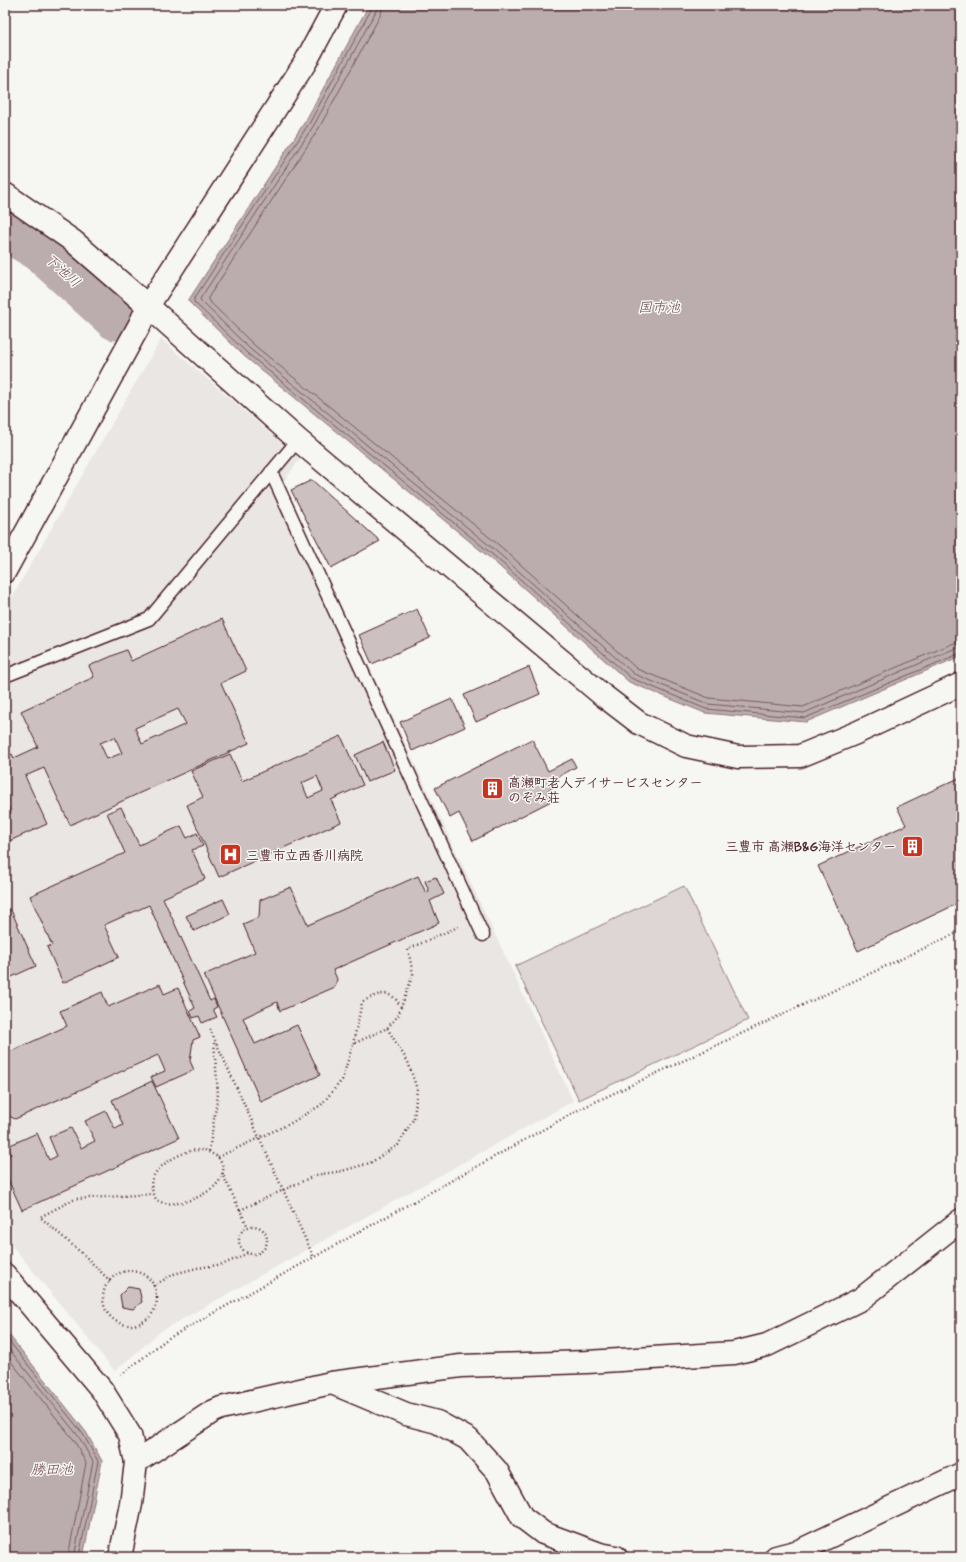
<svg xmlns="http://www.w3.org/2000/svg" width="966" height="1562" font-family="Mynerve,'Klee One',sans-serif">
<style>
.built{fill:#e9e6e3}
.green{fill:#ddd6d5;stroke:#947a80}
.water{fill:#bbadae;stroke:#8e747a}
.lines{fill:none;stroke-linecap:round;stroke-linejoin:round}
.shore{stroke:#77585f;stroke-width:1}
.river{stroke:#bbadae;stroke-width:45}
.building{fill:#ccc1c0;stroke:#4a1f2b;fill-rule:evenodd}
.service-casing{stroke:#4a1f2b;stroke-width:15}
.minor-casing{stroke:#4a1f2b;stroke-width:25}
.tertiary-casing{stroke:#4a1f2b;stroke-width:25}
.path{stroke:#4a1f2b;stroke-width:2.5;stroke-dasharray:1 3;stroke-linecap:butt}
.service{stroke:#f6f6f2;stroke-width:12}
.minor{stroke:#f6f6f2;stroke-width:22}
.tertiary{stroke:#f6f6f2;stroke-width:22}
.labels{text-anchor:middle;stroke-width:3;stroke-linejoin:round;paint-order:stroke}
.poi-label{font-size:13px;font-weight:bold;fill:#4a1f2b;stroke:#f6f6f2;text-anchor:start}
.water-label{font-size:14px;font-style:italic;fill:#6c4a52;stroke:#f6f6f2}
</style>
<rect width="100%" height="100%" fill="#f6f6f2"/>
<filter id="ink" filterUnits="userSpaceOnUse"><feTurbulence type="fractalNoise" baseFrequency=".025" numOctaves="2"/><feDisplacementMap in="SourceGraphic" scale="8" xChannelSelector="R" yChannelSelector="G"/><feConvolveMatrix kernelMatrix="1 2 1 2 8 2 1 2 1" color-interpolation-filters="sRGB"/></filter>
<g filter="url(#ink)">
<!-- built -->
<polygon class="built" points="161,339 300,459 283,482 573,1101 161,1331 115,1371 5,1237 5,609"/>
<!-- green -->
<polygon class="green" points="684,886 748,1020 579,1100 515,966"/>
<!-- water -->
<g class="water">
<polygon points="369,5 961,5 961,656 806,722 705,713 629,682 490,558 244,356 188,301 306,120"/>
<polygon points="5,1330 86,1432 102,1461 83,1557 5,1557"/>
</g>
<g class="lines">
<!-- shore -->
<g class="shore">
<polyline points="372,5 372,8 310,122 194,299 194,302 247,353 493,555 631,678 706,709 805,718 961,653"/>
<polyline points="377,5 376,11 314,125 200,299 201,301 250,349 496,551 634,674 708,704 804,713 956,648 961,648"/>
<polyline points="383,5 381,14 319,128 208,298 208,300 254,345 500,546 637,669 709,698 803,707 954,643 961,642"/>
<polyline points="5,1336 83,1434 98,1461 79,1557"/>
<polyline points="5,1344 79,1437 93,1462 74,1557"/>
<polyline points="5,1354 74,1440 86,1463 68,1557"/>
</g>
<!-- river -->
<polyline class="river" points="5,228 40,249 116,318"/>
</g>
<!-- building -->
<g class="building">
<polygon points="312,480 380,541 331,568 291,490"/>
<polygon points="417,609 430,638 372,664 359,635"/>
<path d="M222,619L246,671L221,683L249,743L70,825L44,768L25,776L47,824L5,843V816L11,813L5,799V757L12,754L14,758L38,747L21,711L94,677L89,666L126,650L131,661ZM178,709L186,724L142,744L135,728ZM115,737L122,753L107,759L100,743Z"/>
<polygon points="529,667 540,694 476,722 464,695"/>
<polygon points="452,699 465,727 412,751 400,722"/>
<path d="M341,736L363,785L331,800L341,822L219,877L187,805L203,797L191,771L230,754L242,781ZM317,776L323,791L308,798L302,783Z"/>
<polygon points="532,739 548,771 572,759 576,767 554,779 557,785 547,791 551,801 473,841 459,813 450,818 435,788"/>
<polygon points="383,742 395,770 367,782 355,755"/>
<polygon points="961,777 961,902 858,951 818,866 906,825 897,807"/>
<polygon points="121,807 139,845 181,826 187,838 197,833 203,846 192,850 205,879 163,898 210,1001 214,999 217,1007 213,1009 217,1017 202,1023 199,1016 193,1018 190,1011 195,1008 149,905 104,925 119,957 63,983 47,947 52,945 30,896 125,853 107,813"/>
<polygon points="418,876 426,893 429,891 425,881 436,877 444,894 430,901 439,923 333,970 337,979 335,987 280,1011 277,1002 243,1018 255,1044 297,1025 320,1075 261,1102 204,975 255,952 243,924 259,917 260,900 291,887 308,925"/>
<polygon points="223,899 230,914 194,931 186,916"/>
<polygon points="11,910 36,966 5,980 5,912"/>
<polygon points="160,984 164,994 178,988 200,1037 193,1040 190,1061 194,1070 156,1087 151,1077 165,1071 158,1055 15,1119 9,1116 5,1110 5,1054 67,1026 60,1011 102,992 108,1007"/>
<polygon points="152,1081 179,1138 22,1210 5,1173 5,1156 11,1154 8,1146 37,1133 49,1160 57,1156 49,1137 71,1128 81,1148 95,1141 85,1121 106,1111 115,1129 123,1125 112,1100"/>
<polygon points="128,1287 139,1289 142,1302 133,1309 122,1307 120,1295"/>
</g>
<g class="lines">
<defs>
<g id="service">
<polyline points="271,472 483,935"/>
<polyline points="5,676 149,619 298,440"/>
</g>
<g id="minor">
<polyline points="5,194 73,241 148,306"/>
<polyline points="5,571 140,324 148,306 305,63 336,5"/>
<polyline points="332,1383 406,1414 437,1422 468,1439 497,1471 522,1517 543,1533 600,1554 616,1557"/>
<polyline points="136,1462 212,1412 221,1408 331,1383 461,1366 587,1362 734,1353 767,1345 861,1299 961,1220"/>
<polyline points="776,1557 799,1551 961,1474"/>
</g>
<g id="tertiary">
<polyline points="148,306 298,440 600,693 639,723 686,746 738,757 800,756 856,733 961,684"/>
<polyline points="5,1275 102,1390 130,1435 136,1462 131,1504 120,1557"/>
</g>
</defs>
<!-- service casing -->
<use href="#service" class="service-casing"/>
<!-- minor casing -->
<use href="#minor" class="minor-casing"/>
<!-- tertiary casing -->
<use href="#tertiary" class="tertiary-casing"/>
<!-- path -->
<g class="path">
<polyline points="210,1029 314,1258"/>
<path d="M353,1044L362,1002C378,993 391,988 401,1007"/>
<path d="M205,1150L218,1157C220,1160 222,1164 223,1168C226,1191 174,1212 157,1200C154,1197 153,1192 152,1189C146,1171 176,1155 190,1151C195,1150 200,1150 205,1150Z"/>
<polyline points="209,1151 218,1094 214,1042"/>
<polyline points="218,1157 291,1123 321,1105 342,1080 353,1044 387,1028 398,1016 413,974 408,949 460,926"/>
<polyline points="222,1173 248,1227"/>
<polyline points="240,1210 316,1175 342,1171 370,1163 398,1145 414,1118 417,1089 408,1062 387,1028"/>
<circle cx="253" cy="1240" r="14"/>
<circle cx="130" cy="1298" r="27"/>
<polyline points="110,1281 86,1257 40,1217 75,1199 153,1194"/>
<polyline points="153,1286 174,1274 197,1268 224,1264 248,1253"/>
<polyline points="121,1375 167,1339 580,1109 961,931"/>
</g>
<!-- service -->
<use href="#service" class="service"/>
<!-- minor -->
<use href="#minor" class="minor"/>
<!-- tertiary -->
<use href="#tertiary" class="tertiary"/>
</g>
</g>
<!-- icons -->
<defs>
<symbol id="building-square" viewBox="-11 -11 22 22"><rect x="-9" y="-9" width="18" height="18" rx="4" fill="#c8321e" stroke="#f6f6f2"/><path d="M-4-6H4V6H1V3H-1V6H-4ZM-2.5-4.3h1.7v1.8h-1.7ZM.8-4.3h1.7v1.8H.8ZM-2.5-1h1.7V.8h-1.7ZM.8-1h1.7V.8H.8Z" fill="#fff"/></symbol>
<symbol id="hospital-square" viewBox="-11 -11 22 22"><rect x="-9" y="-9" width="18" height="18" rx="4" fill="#c8321e" stroke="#f6f6f2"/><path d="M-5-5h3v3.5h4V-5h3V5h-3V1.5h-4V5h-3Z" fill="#fff"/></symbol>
</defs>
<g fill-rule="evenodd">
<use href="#building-square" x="480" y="776" width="25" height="25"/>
<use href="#building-square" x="900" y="834" width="25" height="25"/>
<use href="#hospital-square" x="218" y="842" width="25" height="25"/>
</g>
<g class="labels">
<!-- poi labels -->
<g class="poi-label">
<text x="508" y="787">高瀬町老人デイサービスセンター<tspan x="508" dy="15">のぞみ荘</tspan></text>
<text x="896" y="851" text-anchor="end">三豊市 高瀬B&amp;G海洋センター</text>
<text x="246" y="860">三豊市立西香川病院</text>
</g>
<!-- water labels -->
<g class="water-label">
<text transform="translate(63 270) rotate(42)" y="5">下池川</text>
<text x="659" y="312">国市池</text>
<text x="52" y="1474">勝田池</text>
</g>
</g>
<!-- margin -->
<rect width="966" height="1562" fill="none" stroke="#f6f6f2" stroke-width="20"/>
<rect x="10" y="10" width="946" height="1542" fill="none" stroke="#4a1f2b" stroke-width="1.5" filter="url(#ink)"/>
</svg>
